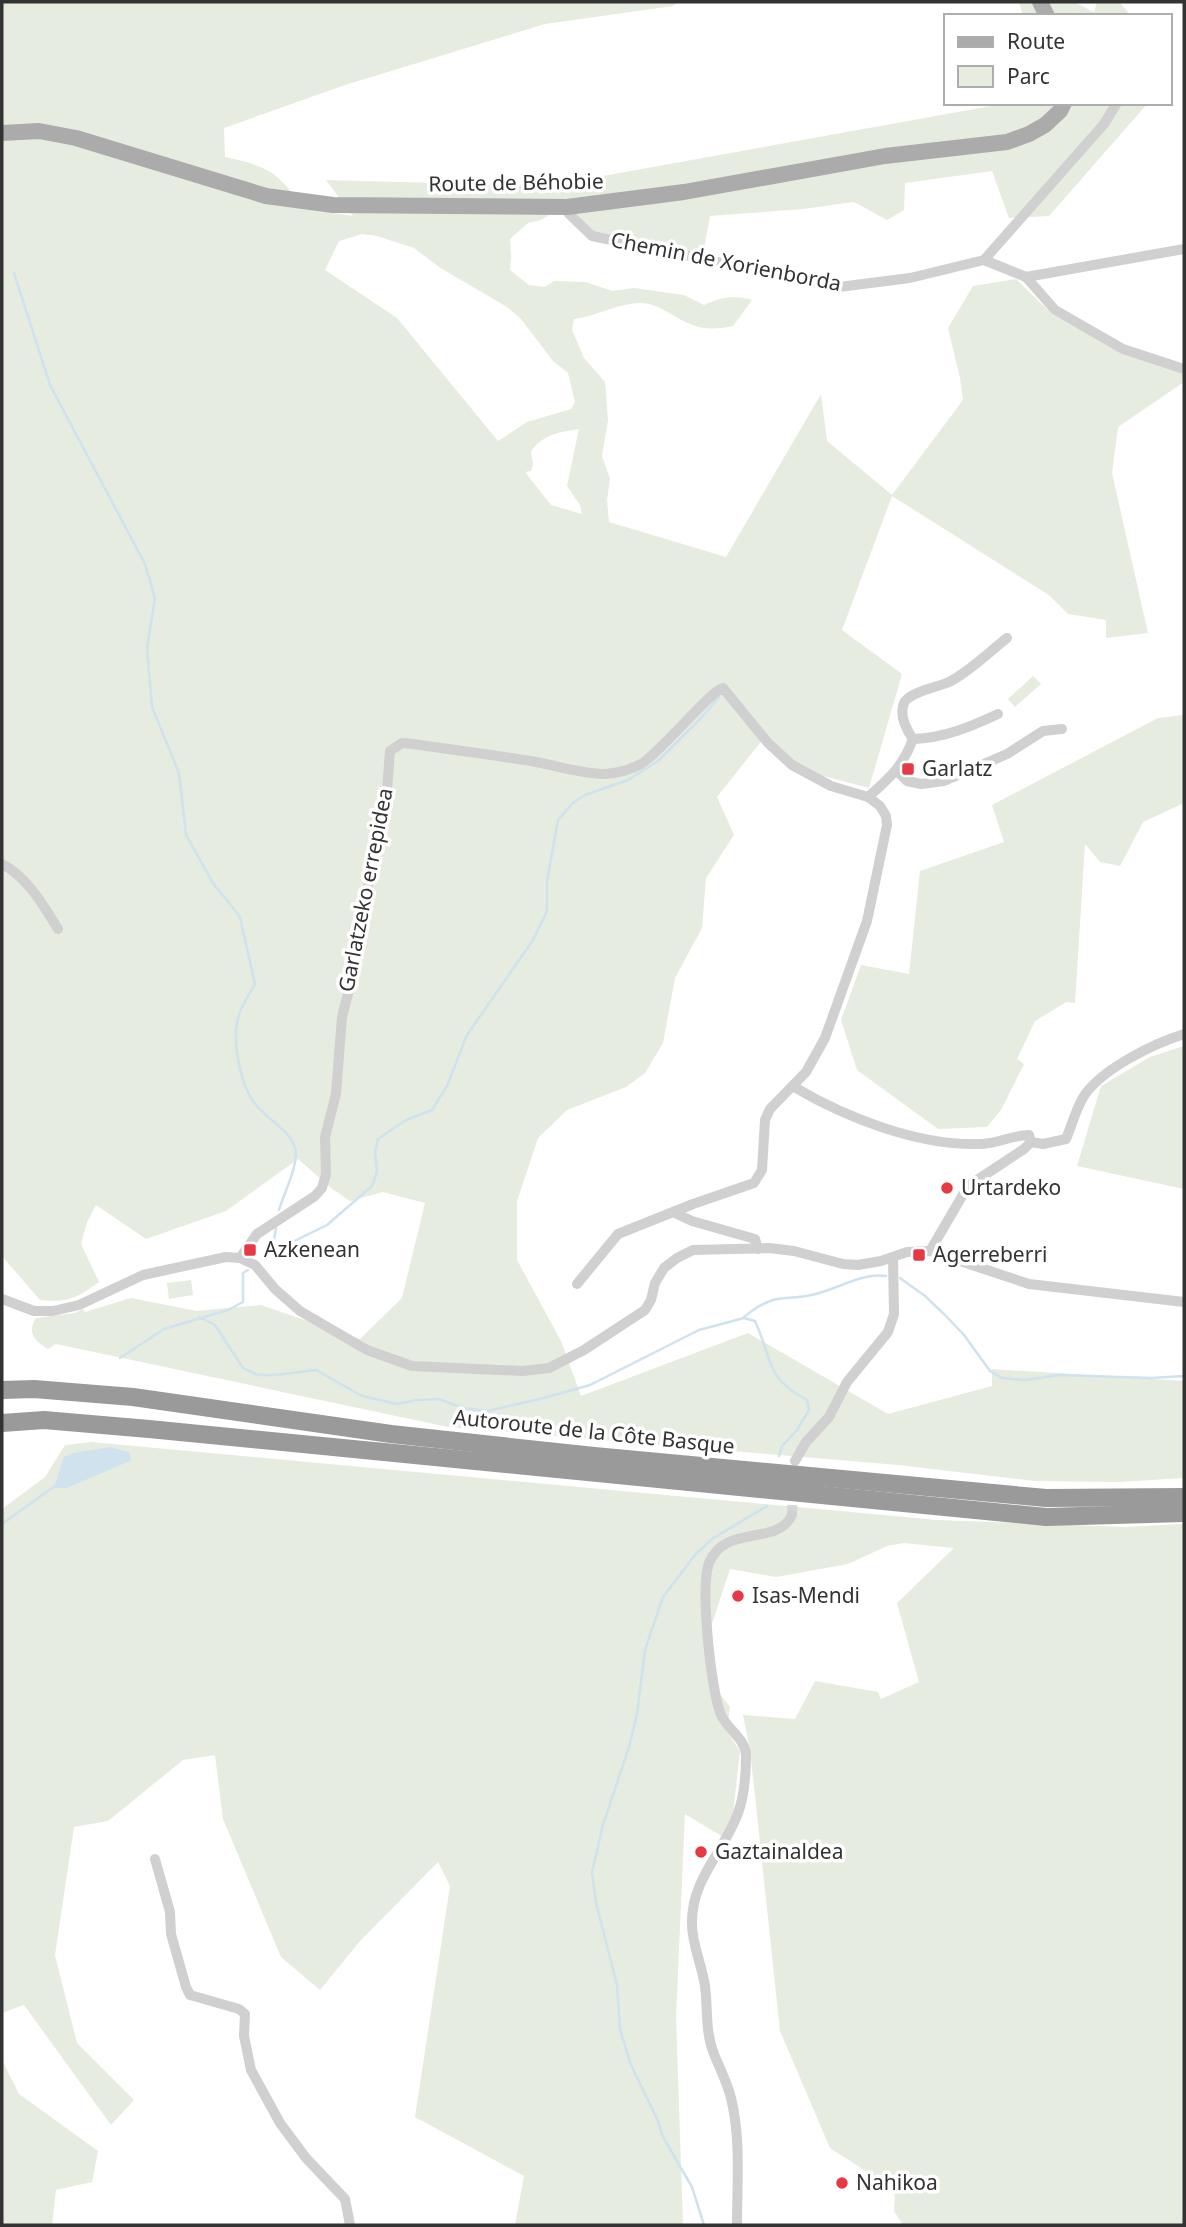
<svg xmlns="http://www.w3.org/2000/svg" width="1186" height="2227" font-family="'Noto Sans',sans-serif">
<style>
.green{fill:#e6ecdf;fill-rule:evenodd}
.water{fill:#cfe2ee}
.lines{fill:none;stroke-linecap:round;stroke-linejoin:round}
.stream{stroke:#cfe2ee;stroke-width:2.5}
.minor-tunnel{stroke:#d6d6d6;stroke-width:10;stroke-dasharray:10 5;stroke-linecap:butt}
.minor{stroke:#d0d0d0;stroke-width:10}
.primary{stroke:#ababab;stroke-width:16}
.motorway{stroke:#9a9a9a;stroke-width:18}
.poi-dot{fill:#e63946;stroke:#fff;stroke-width:2.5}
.labels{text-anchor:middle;stroke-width:7;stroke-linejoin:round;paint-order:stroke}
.street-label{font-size:21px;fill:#333;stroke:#fff}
.poi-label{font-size:21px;fill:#333;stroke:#fff;text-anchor:start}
</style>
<rect width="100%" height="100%" fill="#fff"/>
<!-- green -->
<g class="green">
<path d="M2,2H678L673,6L545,24L345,85L224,128L225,157C272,167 276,172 305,209L353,216L326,180L547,186L1008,103H1148L1049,216L1009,218L992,171L905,183L904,210L887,220L854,202L803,209L710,216L703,254L595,233L564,206L541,220L528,223L510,239L511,257L510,270L529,285L545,287L554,281L586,282L612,291L634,288L684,295L704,305C721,297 734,295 752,300L733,326C720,329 703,330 690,324C672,317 660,303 639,303C616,304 597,316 574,319L572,330L584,358L605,382L608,420L602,456L610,479L607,500L609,522L726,557L821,394L827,441L892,495L963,400L960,378L948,328L973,286L1016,279L1053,315L1120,352L1184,373V382L1118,427L1112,473L1148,633L1106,638V620L1068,614L1049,595L892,496L842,630L902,674L869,788L808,772L763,739L717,797L734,835L706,878L702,928L675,978L663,1043L645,1073L626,1087L567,1110L538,1138L517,1201V1260L561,1341L581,1396L748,1333L888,1414L992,1386V1369L1184,1381V1478L1119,1482L1036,1481L898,1465L448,1427L56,1344L48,1349C34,1341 27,1332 36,1318L75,1313L83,1309L85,1312L131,1298L197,1311L261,1305L360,1339L402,1298L425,1203L383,1192L350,1201L331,1188L298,1159L226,1211L146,1239L96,1205L87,1222L81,1244L99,1282C77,1298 68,1303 40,1300L2,1256ZM362,234L377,236L414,248L439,267L507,307L521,319L553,361L568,373L575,402L571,409L527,422L498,441L397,318L325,270L339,241ZM579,429L567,486L580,505L582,514L551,505L525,472L531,471L533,464L531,452C541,435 560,432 579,429Z"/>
<polygon points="1019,2 1074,2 1094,12 1097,2 1119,2 1128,12 1126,16 1114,16 1109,13 1107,16 1023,16"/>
<polygon points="1033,676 1041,684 1015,707 1008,699"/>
<polygon points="1184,715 1184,803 1143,822 1120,866 1100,862 1085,844 1075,1003 1066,1002 1035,1021 1017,1059 1024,1064 1001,1110 987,1127 938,1129 857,1070 841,1020 861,965 909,974 920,871 1004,842 992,805 1158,718"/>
<polygon points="1184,1046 1184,1189 1077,1166 1101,1086 1150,1057"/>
<polygon points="191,1280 193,1295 169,1299 167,1283"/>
<polygon points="91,1442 937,1520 1124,1527 1184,1524 1184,2225 903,2225 894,2211 895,2190 830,2148 780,2031 750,1749 743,1715 795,1719 815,1681 878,1692 881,1699 919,1682 897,1603 954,1548 904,1543 887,1546 848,1564 776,1577 730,1569 711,1627 719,1693 730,1707 727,1731 740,1751 733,1813 723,1837 685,1814 676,2017 683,2225 515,2225 524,2176 415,2117 450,1886 438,1862 360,1941 320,1990 281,1957 223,1819 215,1755 183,1760 108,1821 74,1827 55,1955 77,2043 134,2100 111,2125 24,2005 2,2013 2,1509 45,1477 65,1445"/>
<polygon points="2,2060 19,2094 98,2151 92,2182 56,2190 52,2225 2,2225"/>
</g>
<!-- water -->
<polygon class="water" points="110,1447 129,1452 132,1460 67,1488 54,1488 64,1457 73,1453"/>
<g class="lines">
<!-- stream -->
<g class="stream">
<path d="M14,273L50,385L145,564L155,598L147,648L152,707L179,773L186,835L213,883L240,917L255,984C249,995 241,1006 238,1018C232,1041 240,1086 256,1105C268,1120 289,1129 295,1148C300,1163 283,1195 279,1210"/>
<polyline points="272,1252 327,1225 372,1186 377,1172 375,1152 378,1139 406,1120 432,1110 447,1086 467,1035 533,940 547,911 547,881 558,820 573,803 585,795 628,780 658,761 703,716 719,697"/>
<polyline points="262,1259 272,1252 276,1228"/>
<polyline points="900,1278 925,1296 945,1315 964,1335 990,1371 1002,1378 1025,1380 1060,1375 1151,1378 1184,1376"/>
<path d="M199,1317L215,1325L243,1368L258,1375H275L316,1370L362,1396L397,1404L417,1400L439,1399L463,1408L487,1411L544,1398L590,1385L699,1330L744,1318L755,1321C773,1360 764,1377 807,1400L809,1410L797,1430L782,1446L779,1456"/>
<path d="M744,1317C754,1309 761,1304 773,1300C784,1297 795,1298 806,1296C832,1293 860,1272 886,1276"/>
<polyline points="120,1358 164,1329 228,1310 243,1302 243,1273 248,1270"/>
<polyline points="2,1524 55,1486"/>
<polyline points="704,2225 692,2187 663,2137 658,2121 631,2065 620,2030 617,1985 596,1903 592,1872 603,1825 629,1747 637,1714 645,1650 663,1597 695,1555 712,1539 767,1506"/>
</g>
<!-- minor-tunnel -->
<polyline class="minor-tunnel" points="792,1515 793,1489"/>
<!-- minor -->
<g class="minor">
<polyline points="567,207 569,214 592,236 839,287 910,278 984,260 1104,124 1117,103"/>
<polyline points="984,260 1026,277 1055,310 1123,349 1184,369"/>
<polyline points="1026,277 1184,249"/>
<path d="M913,739C944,738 970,727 998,714"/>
<polyline points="897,771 907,781 921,784 944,781 1007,754 1043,731 1062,729"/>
<path d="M868,797C890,778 903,766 913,739C906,729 899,715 904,703C909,692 938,687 949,682C969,672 989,652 1007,638"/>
<path d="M2,864C28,878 43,905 58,929"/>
<path d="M794,1087C847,1118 918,1146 980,1144C997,1144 1012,1135 1029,1135L1031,1142"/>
<path d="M1031,1142L1043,1144L1066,1139C1072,1125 1077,1105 1086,1093C1106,1067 1153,1044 1184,1034"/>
<polyline points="675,1213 692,1221 755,1239 758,1249"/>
<polyline points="930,1251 968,1186 1024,1149 1031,1142"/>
<path d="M240,1258L257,1234L315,1196L322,1188L326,1174L325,1137L336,1094L342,1017L355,967L365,898L385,817L390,751L402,743L413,744C454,750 495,755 536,762C558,766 582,774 605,774C617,773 630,770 641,764C661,752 711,690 723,688L768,743L792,765L831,786L868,797L880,806L886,816L887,825L867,921L825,1038L806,1072L770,1109L765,1120L762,1170L754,1183L693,1204L618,1234L577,1284"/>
<polyline points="2,1299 34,1311 53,1311 79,1305 143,1275 226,1257 240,1258 255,1265 275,1289 300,1311 367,1350 412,1366 523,1371 549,1368 584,1350 645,1310 651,1300 655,1283 664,1268 677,1258 693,1250 769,1248 794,1251 843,1264 858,1265 881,1261 907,1252 930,1251 1029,1284 1184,1302"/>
<polyline points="795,1461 806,1442 829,1417 847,1382 888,1332 894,1314 893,1258"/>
<polyline points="155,1859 170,1912 171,1934 186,1987 190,1995 239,2009 245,2014 244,2036 251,2070 280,2123 306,2158 345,2199 350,2225"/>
<path d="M737,2225C737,2183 741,2139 731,2098C727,2082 720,2069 714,2054C705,2032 708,2009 705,1986C702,1965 692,1945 692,1924C691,1879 724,1852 738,1813C744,1797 746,1772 746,1755C745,1738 728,1730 721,1715C711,1692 700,1587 709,1563C725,1523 777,1547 792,1515"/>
</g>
<!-- primary -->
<g class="primary">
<polyline points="1040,2 1047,16"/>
<polyline points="2,133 39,131 76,138 266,196 333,205 567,207 684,192 885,156 1007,142 1029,134 1045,125 1060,111 1064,103"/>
</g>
<!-- motorway -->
<g class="motorway">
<polyline points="2,1390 34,1389 133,1397 391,1434 594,1456 1046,1498 1184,1497"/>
<polyline points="2,1423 44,1420 149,1429 1046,1517 1184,1513"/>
</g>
</g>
<!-- markers -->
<g class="poi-dot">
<rect x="901" y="762" width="14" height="14" rx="3.5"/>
<circle cx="947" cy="1188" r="7"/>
<rect x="243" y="1243" width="14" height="14" rx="3.5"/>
<rect x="912" y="1248" width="14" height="14" rx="3.5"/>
<circle cx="738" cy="1596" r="7"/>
<circle cx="701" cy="1852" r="7"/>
<circle cx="842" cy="2183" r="7"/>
</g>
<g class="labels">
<!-- street labels -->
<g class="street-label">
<text transform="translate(516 183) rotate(-1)" y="7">Route de Béhobie</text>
<text transform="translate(726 262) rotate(11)" y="7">Chemin de Xorienborda</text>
<text transform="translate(366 890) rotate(-79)" y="7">Garlatzeko errepidea</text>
<text transform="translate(594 1432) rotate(6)" y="7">Autoroute de la Côte Basque</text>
</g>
<!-- poi labels -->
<g class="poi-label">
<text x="922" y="776">Garlatz</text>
<text x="961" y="1195">Urtardeko</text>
<text x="264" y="1257">Azkenean</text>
<text x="933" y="1262">Agerreberri</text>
<text x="752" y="1603">Isas-Mendi</text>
<text x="715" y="1859">Gaztainaldea</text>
<text x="856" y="2190">Nahikoa</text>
</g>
</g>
<!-- border -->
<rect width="1186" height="2227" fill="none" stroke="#333333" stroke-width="7"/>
<!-- legend -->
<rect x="944" y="14" width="228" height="91" fill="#ffffff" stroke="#adadad" stroke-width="2"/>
<rect x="958" y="37" width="35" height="10" fill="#ababab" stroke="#adadad" stroke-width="2"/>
<text x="1007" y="49" font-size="21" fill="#333333">Route</text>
<rect x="958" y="66" width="35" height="21" fill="#e6ecdf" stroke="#adadad" stroke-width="2"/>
<text x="1007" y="84" font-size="21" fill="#333333">Parc</text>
</svg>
